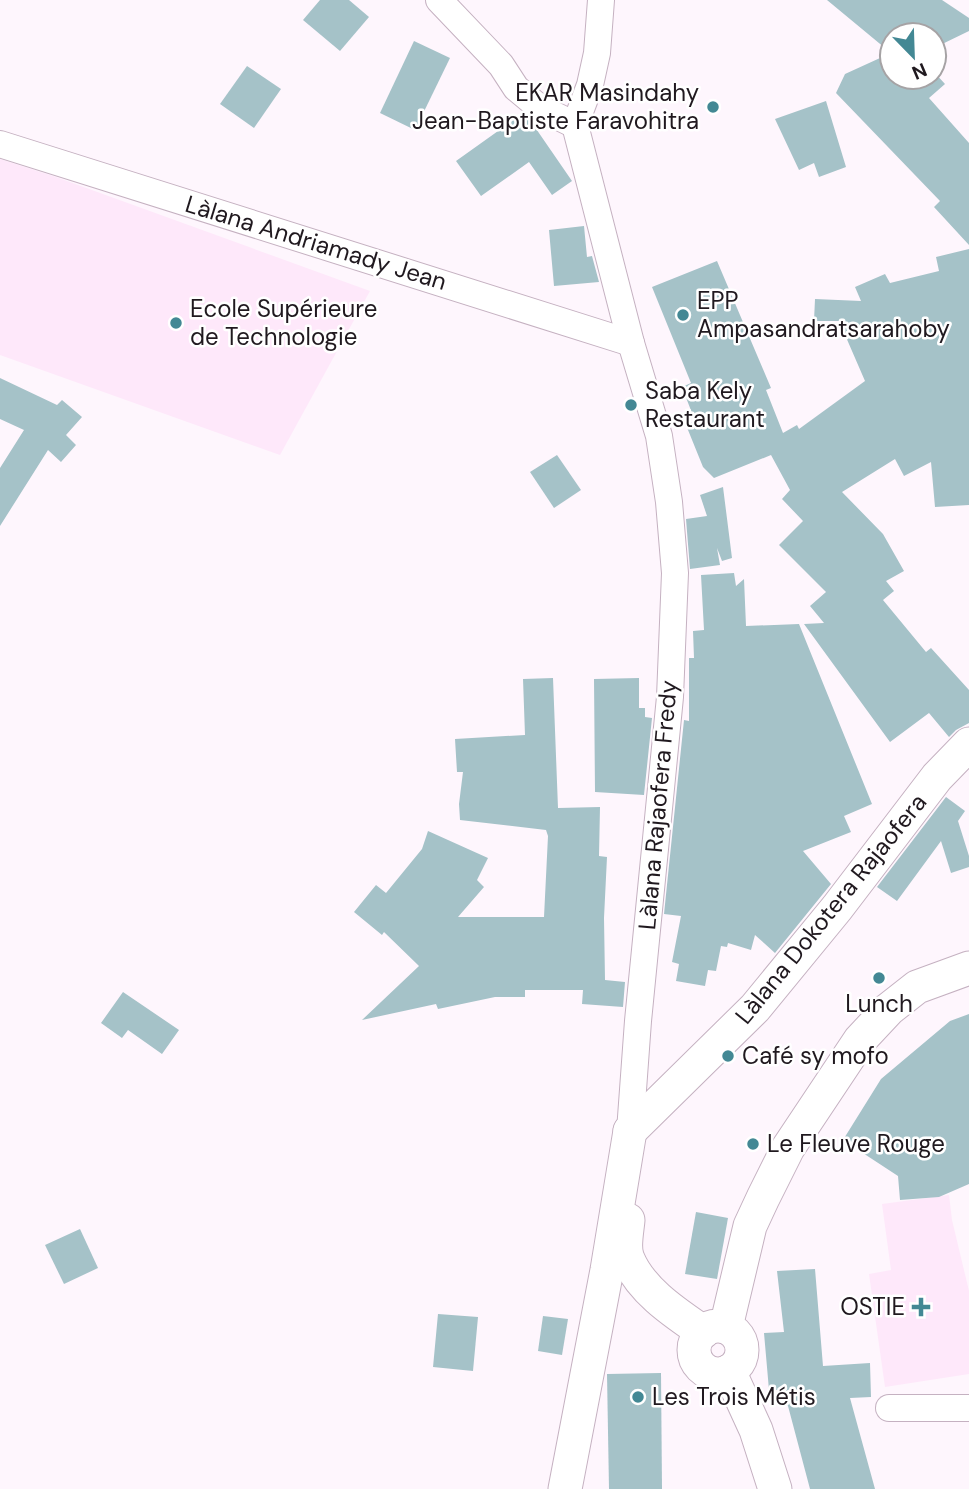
<svg xmlns="http://www.w3.org/2000/svg" width="969" height="1489" font-family="'DM Sans',sans-serif">
<style>
.built{fill:#fee8fa}
.building{fill:#a5c2c8}
.lines{fill:none;stroke-linecap:round;stroke-linejoin:round}
.minor-casing{stroke:#c5b1c1;stroke-width:28}
.tertiary-casing{stroke:#c5b1c1;stroke-width:35}
.minor{stroke:#fff;stroke-width:26}
.tertiary{stroke:#fff;stroke-width:33}
.poi-dot{fill:#438894;stroke:#fff;stroke-width:2.5}
.labels{text-anchor:middle;stroke-width:5;stroke-linejoin:round;paint-order:stroke}
.poi-label{font-size:24px;fill:#20191f;stroke:#fff;text-anchor:start}
.street-label{font-size:24px;fill:#20191f;stroke:#fff}
</style>
<rect width="100%" height="100%" fill="#fef6fd"/>
<!-- built -->
<g class="built">
<polygon points="0,159 56,177 370,291 280,455 0,355"/>
<polygon points="949,1195 952,1220 969,1291 969,1374 885,1387 869,1274 891,1270 882,1204"/>
</g>
<!-- building -->
<g class="building">
<polygon points="320,0 349,0 369,17 340,51 303,20"/>
<polygon points="827,0 942,0 969,18 969,31 934,48 934,35 892,35 892,77 934,77 934,72 945,84 929,98 969,143 969,245 934,207 940,201 836,93 845,74 891,53"/>
<polygon points="414,41 450,58 415,130 380,113"/>
<polygon points="247,66 281,89 254,128 220,104"/>
<polygon points="826,101 846,167 819,177 814,163 799,170 775,119"/>
<polygon points="522,114 530,120 572,181 552,195 529,162 481,196 456,161"/>
<polygon points="584,226 587,257 592,256 599,282 554,286 549,230"/>
<polygon points="969,249 969,505 935,507 931,462 904,476 895,459 842,492 883,534 904,571 886,581 894,591 883,600 926,652 931,648 969,690 969,723 956,730 949,737 929,713 890,742 804,624 824,623 810,606 826,592 779,545 803,521 782,499 790,490 771,455 714,478 703,467 686,425 695,421 682,387 691,383 652,287 717,261 771,388 766,390 783,433 797,425 799,429 865,381 839,321 814,321 815,299 861,301 855,287 885,274 890,283 939,271 936,257"/>
<polygon points="0,378 57,405 62,400 82,417 66,435 76,445 61,462 48,450 0,526 0,468 24,430 0,419"/>
<polygon points="557,455 581,490 554,508 530,472"/>
<polygon points="723,487 732,558 722,561 717,548 720,565 690,569 686,519 707,516 700,495"/>
<polygon points="734,573 736,586 744,579 746,626 799,624 872,804 844,816 851,832 803,851 831,884 775,953 755,935 751,950 728,943 727,947 721,946 716,971 708,970 705,986 676,981 679,964 672,962 681,916 664,914 684,720 689,721 689,658 694,658 693,631 704,630 701,575"/>
<polygon points="553,678 558,808 600,807 599,856 607,857 604,918 605,980 625,982 623,1007 582,1004 583,990 525,990 525,997 495,997 438,1009 436,1004 362,1020 419,966 384,932 382,935 354,912 376,885 386,893 422,849 428,831 488,858 477,880 484,887 458,917 544,917 548,836 546,830 460,820 459,804 463,772 457,772 455,739 525,735 523,679"/>
<polygon points="639,678 639,708 645,708 645,717 652,718 644,795 595,792 594,679"/>
<polygon points="946,797 965,811 958,821 969,856 969,867 951,873 941,841 897,901 877,887"/>
<polygon points="123,992 179,1030 162,1054 128,1030 122,1038 101,1023"/>
<polygon points="969,1014 969,1184 939,1197 900,1200 898,1176 843,1140 881,1079 950,1021"/>
<polygon points="696,1212 728,1218 717,1279 685,1274"/>
<polygon points="80,1229 98,1268 64,1284 45,1245"/>
<polygon points="815,1269 823,1366 870,1363 871,1397 850,1398 875,1489 810,1489 788,1406 783,1405 780,1390 769,1390 764,1333 784,1332 777,1271"/>
<polygon points="438,1314 478,1317 473,1371 433,1367"/>
<polygon points="543,1316 568,1319 562,1355 538,1351"/>
<polygon points="661,1373 662,1489 609,1489 607,1374"/>
</g>
<g class="lines">
<defs>
<g id="minor">
<polyline points="439,0 501,65 516,88 540,108 575,125"/>
<polyline points="601,0 597,53 590,85 575,125 631,343 659,436 669,502 675,573 670,697 638,1021 630,1131"/>
<polyline points="0,144 631,343"/>
<polyline points="889,1408 969,1408"/>
</g>
<g id="tertiary">
<polyline points="630,1131 755,1008 837,908 937,777 969,744"/>
<path d="M628,1220C627,1232 623,1248 628,1259C641,1291 677,1314 703,1332"/>
<circle cx="718" cy="1350" r="24"/>
<polyline points="726,1327 750,1226 763,1198 788,1148 860,1040 889,1009 917,987 969,968"/>
<polyline points="729,1371 756,1430 775,1489"/>
<polyline points="565,1489 607,1270 630,1131"/>
</g>
</defs>
<!-- minor casing -->
<use href="#minor" class="minor-casing"/>
<!-- tertiary casing -->
<use href="#tertiary" class="tertiary-casing"/>
<!-- minor -->
<use href="#minor" class="minor"/>
<!-- tertiary -->
<use href="#tertiary" class="tertiary"/>
</g>
<!-- markers -->
<g class="poi-dot">
<circle cx="713" cy="107" r="7"/>
<circle cx="683" cy="315" r="7"/>
<circle cx="176" cy="323" r="7"/>
<circle cx="631" cy="405" r="7"/>
<circle cx="879" cy="978" r="7"/>
<circle cx="728" cy="1056" r="7"/>
<circle cx="753" cy="1144" r="7"/>
<path d="M917.5 1296.5h7v7h7v7h-7v7h-7v-7h-7v-7h7z"/>
<circle cx="638" cy="1397" r="7"/>
</g>
<g class="labels">
<!-- poi labels -->
<g class="poi-label">
<text x="699" y="101" text-anchor="end">EKAR Masindahy<tspan x="699" dy="28">Jean-Baptiste Faravohitra</tspan></text>
<text x="697" y="309">EPP<tspan x="697" dy="28">Ampasandratsarahoby</tspan></text>
<text x="190" y="317">Ecole Supérieure<tspan x="190" dy="28">de Technologie</tspan></text>
<text x="645" y="399">Saba Kely<tspan x="645" dy="28">Restaurant</tspan></text>
<text x="879" y="1012" text-anchor="middle">Lunch</text>
<text x="742" y="1064">Café sy mofo</text>
<text x="767" y="1152">Le Fleuve Rouge</text>
<text x="905" y="1315" text-anchor="end">OSTIE</text>
<text x="652" y="1405">Les Trois Métis</text>
</g>
<!-- street labels -->
<g class="street-label">
<text transform="translate(316 243) rotate(17)" y="8">Làlana Andriamady Jean</text>
<text transform="translate(658 805) rotate(-85)" y="8">Làlana Rajaofera Fredy</text>
<text transform="translate(831 909) rotate(-51)" y="8">Làlana Dokotera Rajaofera</text>
</g>
</g>
<!-- north arrow -->
<g transform="translate(913 56) rotate(157)"><circle r="33" fill="#ffffff" stroke="#a6a3a5" stroke-width="2"/>
<path d="M0-5L12 26L0 18L-12 26Z" fill="#438894"/>
<text y="-10" font-size="19" font-weight="bold" text-anchor="middle" fill="#20191f">N</text>
</g>
</svg>
